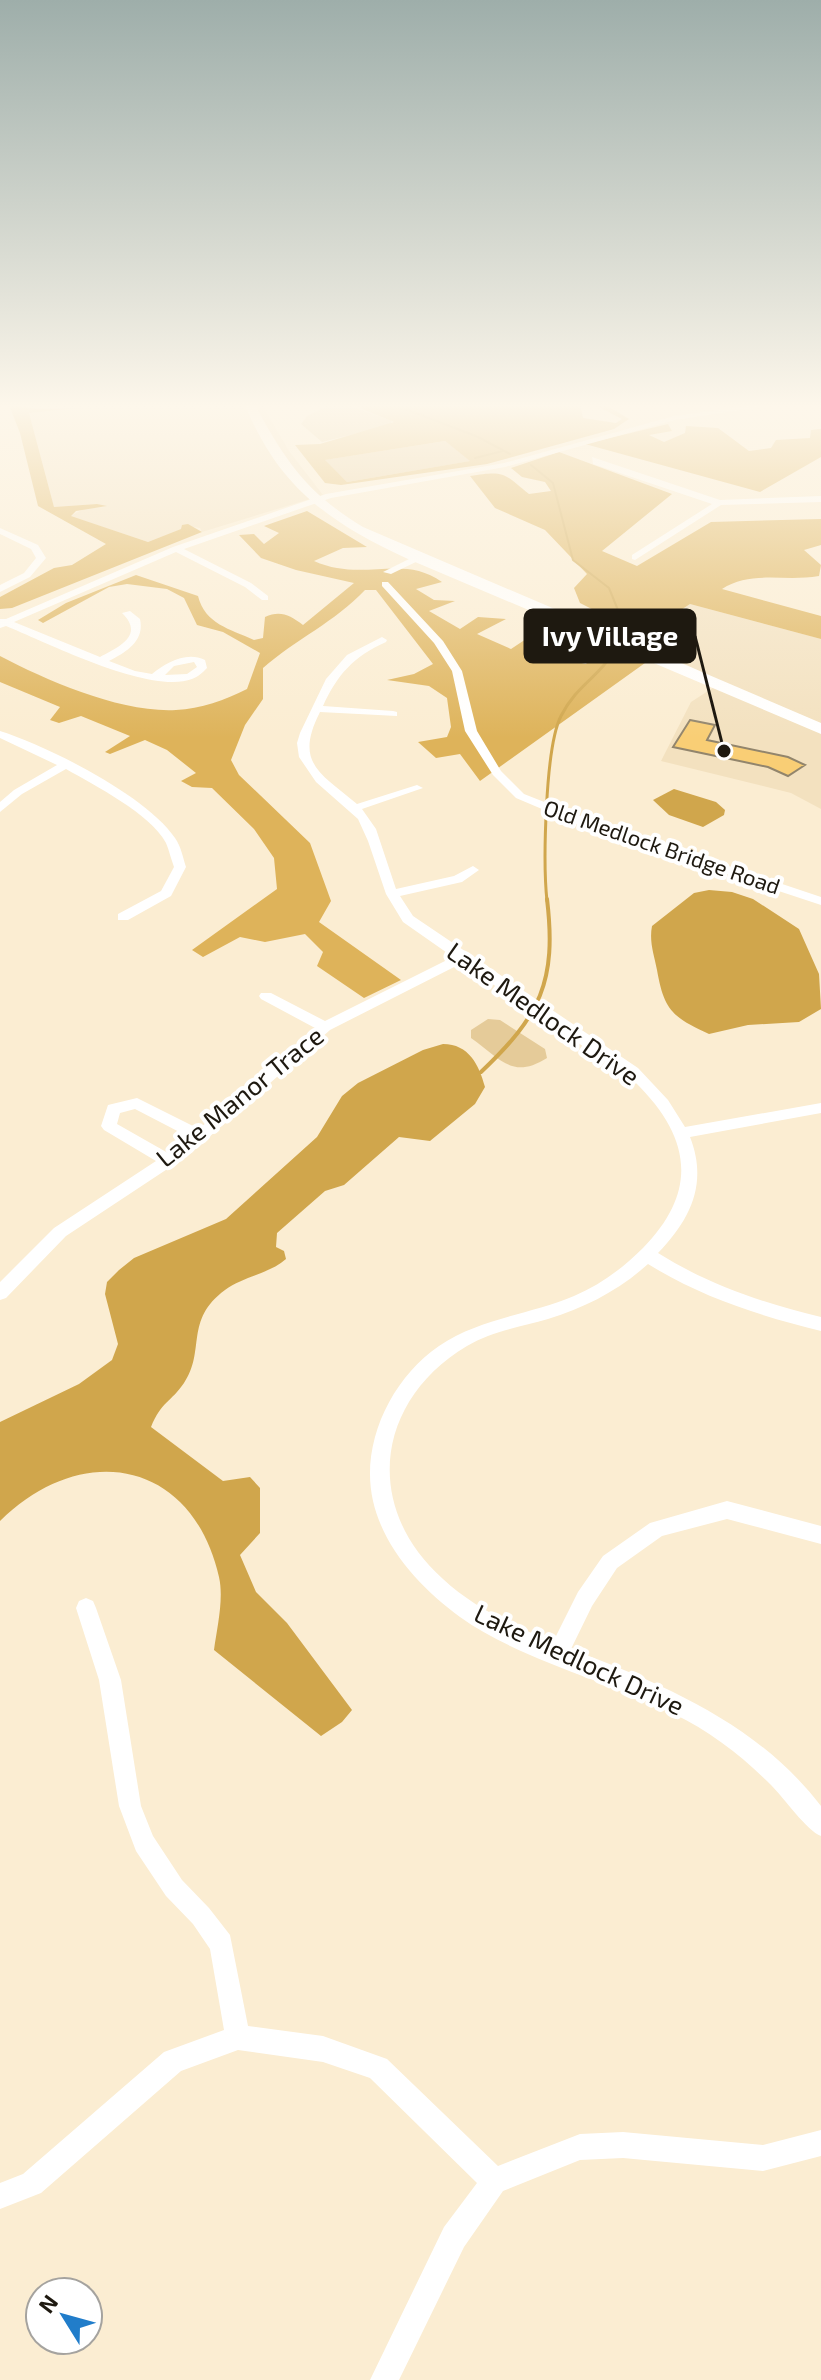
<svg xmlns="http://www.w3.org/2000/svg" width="821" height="2380" font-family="'Exo 2',sans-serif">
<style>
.built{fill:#f3e1bf}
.green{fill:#e5cb99}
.forest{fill:#deb35a;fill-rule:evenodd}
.water{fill:#d0a64c}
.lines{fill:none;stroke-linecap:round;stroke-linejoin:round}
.stream-far2{stroke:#d0a64c;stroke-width:2}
.stream-far1{stroke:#d0a64c;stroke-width:3}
.stream{stroke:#d0a64c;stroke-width:4}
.building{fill:#f9ce75;stroke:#92856c;stroke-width:2}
.minor{fill:#fff;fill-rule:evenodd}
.highway{fill:#fff;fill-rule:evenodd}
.labels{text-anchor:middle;stroke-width:8;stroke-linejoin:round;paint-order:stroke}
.far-street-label{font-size:22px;fill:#1e1910;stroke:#fff}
.street-label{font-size:26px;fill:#1e1910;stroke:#fff}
.leader{fill:none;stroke:#1e1910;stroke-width:3}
.callout-dot{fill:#1e1910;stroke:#fff;stroke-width:3}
.callout{fill:#1e1910;stroke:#1e1910;stroke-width:3}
.callout-label{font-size:28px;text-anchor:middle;font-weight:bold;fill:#fff}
</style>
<rect width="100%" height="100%" fill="#fbedd2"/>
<!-- built -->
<g class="built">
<polygon points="26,405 212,405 192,411 223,405 262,405 289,451 323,495 202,532 200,528 182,525 182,529 148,542 70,516 86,508 106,507 97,504 54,507 29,413 77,407 40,409"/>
<polygon points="690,604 821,639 821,809 791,793 661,761 691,702 722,682 635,640"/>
</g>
<!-- green -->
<g class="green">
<polygon points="329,405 347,405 392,421 390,425 322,442 301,424 307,416"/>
<polygon points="445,441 471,461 347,482 324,460"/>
<path d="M488,1019L500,1020L545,1049L547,1058C512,1080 501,1059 471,1038V1030Z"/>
</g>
<!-- forest -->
<g class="forest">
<polygon points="9,405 40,409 77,408 29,413 54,507 97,504 107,506 76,511 71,516 148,542 181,529 182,525 188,524 202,532 12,608 0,609 0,597 54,568 72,565 106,544 38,506 20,433"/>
<path d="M360,405H580L583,418L616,423L622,419L595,405H606L629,419L614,429L487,464L341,485L325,483L295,445L320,444L394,422L362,409ZM445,441L470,461L347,482L325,460Z"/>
<polygon points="668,424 672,431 649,435 664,442 685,433 686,426 718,428 749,451 771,448 776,440 810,438 811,430 821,429 821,457 760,492 585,444"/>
<path d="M559,452L672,494L602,551L637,566L711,522L821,519V545L804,550L821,565L819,576C784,582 751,570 722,589L821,616V639L690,604L643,635L580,603L574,588L587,574L545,530L495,508L470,476C506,470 504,474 529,494L551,491L545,482L522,477L511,468Z"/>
<path d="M307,511L367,547L343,548L314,561C363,583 402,553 442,582L416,589L434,600L455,601L429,611L460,629L478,617L506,619L477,634L511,649L529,637L535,653L586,664C603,645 624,653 645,663L480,781L460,754L436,758L418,742L447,737L451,727L447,698L429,686L387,680L414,674L433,664L376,590H365C335,622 296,639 263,668V699L245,725L231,760L239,775L310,843L331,901L319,922L401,980L364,998L317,966L323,952L305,934L265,942L240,937L203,957L192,950L277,889L274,858L254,829L212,788L192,787L181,781L196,773L167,750L145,740L110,754L105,752L130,736L81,716L59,723L50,720L60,707L0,682V656C48,681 121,713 176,710C201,709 225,700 247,689L260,653L223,632L197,625L184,598L167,589L127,584L109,587L43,623L38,620L66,603L136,575L198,596C205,624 230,629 254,640L263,638L265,617C280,610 290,615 303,625L354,583L296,570L261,558L239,535L254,534L264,544L279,533L264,526Z"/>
</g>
<!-- water -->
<g class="water">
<polygon points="674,789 716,802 725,810 724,815 703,827 669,815 653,800"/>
<path d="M709,890L732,892L753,899L799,929L819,974L821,1009L799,1022L748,1025L709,1034C672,1017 664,1010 657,970C654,954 649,942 652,926L694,893Z"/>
<path d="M443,1044C469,1044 479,1065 485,1087L475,1104L430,1141L399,1137L344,1185L325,1191L277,1233L276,1247L284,1251L286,1259C269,1274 244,1276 225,1290C184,1320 206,1351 184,1383C171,1402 161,1402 151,1427L223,1481L250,1477L260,1488V1533L240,1555L256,1592L287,1623L352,1710L342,1722L321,1736L214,1650C217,1628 224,1599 219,1577C192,1459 82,1440 0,1521V1422L79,1384L112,1360L118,1344L105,1294L107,1282L119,1270L134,1258L226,1219L317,1137L342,1096L358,1083L423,1050Z"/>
</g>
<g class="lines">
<!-- stream-far2 -->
<g class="stream-far2">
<polyline points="395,405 478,437 510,454"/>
<polyline points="475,458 503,451"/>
<polyline points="531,465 553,483 573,560 609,588 622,620"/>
</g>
<!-- stream-far1 -->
<path class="stream-far1" d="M547,901C543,864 545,747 561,716C582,674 619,672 622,618"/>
<!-- stream -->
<path class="stream" d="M481,1072C540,1016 557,982 547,899"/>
</g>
<!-- building -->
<polygon class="building" points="690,720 715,725 707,740 788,757 805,765 788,776 768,767 673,747"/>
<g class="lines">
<!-- minor -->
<g class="minor">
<path d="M755,405H773L675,420L505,467L331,498L184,549L251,583L268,596V600H262L245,587L176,552L14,622L100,657C119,647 145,635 122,613L130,611L140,619C145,641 126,652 109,661L135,671L152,674C166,663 186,651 205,660L207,668C203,672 198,677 192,679C150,695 48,643 6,626L0,628V619H6L173,547L326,494L504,463L674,416ZM194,662L197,667L187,674L165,675L174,666Z"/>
<polygon points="592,457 720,500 821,496 821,502 721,505 635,560 632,559 632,555 712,504 593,464"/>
<polygon points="0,528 38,545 46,558 30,577 0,592 0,585 24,573 36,558 31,549 0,534"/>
<polygon points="419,554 424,557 422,559 391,574 383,572"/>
<polygon points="382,582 388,582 443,641 462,671 477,731 501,771 524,794 590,820 821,897 821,905 582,826 516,798 493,775 465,731 452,671 434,643 382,586"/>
<path d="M382,637L387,640L386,642C354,656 337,675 323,706L393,711L397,712V716L320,712C294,763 320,773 357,804L417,785L423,788L362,809L376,829L396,889L454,876L473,866L479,870L462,882L400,896L413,916L638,1068L668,1100L685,1127L821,1103V1113L690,1137C708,1183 691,1219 658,1253C709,1285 763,1303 821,1317V1331C760,1316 701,1297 648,1264C618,1291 586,1307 548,1319C521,1327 492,1331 467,1346C376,1400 362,1507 443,1579C474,1608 514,1626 553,1642L578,1592L603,1556L650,1523L727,1501L821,1526V1544L727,1519L662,1536L617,1568L592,1606L571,1649C665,1685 758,1724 821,1806V1836C807,1831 784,1798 771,1785C743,1757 710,1731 674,1714C607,1680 520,1660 460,1617C415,1584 370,1534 370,1474C370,1425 398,1374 439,1346C480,1318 529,1315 574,1296C600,1285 623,1268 643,1248C700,1190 690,1136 635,1082L462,963L330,1030L190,1154L66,1236L6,1298L0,1300V1282L54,1228L156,1161L104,1130L101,1126L108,1105L137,1098L199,1129L315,1028L261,999L259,996L261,993H271L325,1021L453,957L403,922L386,894L368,841L358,819L316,782L299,757L297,743L300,733L326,679L347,655ZM135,1109L189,1137L168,1153L117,1124L120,1113Z"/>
<path d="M0,731C48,746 147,796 175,838C181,846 183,858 186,867L171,896L128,920H118V914L161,891L174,867C171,859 169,850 166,843C151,814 94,785 66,769L22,794L0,812V802L14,790L57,765L0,738Z"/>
<polygon points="86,1598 93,1601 96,1608 121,1680 141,1806 153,1836 182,1880 209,1908 230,1935 248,2026 323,2036 387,2059 498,2166 580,2134 623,2132 763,2145 821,2130 821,2156 763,2171 623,2158 580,2160 503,2191 464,2247 399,2380 370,2380 444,2227 477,2183 370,2078 323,2062 238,2050 181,2071 41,2193 0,2209 0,2183 23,2174 164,2052 224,2030 210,1949 193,1924 166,1896 136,1851 119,1806 99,1680 76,1608 79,1601"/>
</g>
<!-- highway -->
<path class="highway" d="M245,405H255C286,462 307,493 363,527L821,723V734L408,559C328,522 279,487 245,405Z"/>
</g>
<!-- sky -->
<linearGradient id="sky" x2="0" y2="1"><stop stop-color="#9eaeaa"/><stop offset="0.55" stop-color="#fdf7eb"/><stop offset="1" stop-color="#fdf7eb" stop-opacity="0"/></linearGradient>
<rect width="821" height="738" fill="url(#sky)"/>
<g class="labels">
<!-- far-street labels -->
<g class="far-street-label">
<text transform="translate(662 847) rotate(19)" y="8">Old Medlock Bridge Road</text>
</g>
<!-- street labels -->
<g class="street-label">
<text transform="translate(543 1014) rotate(35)" y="9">Lake Medlock Drive</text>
<text transform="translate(240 1097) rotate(-39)" y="9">Lake Manor Trace</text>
<text transform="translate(579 1660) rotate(25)" y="9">Lake Medlock Drive</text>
</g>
</g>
<!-- callouts -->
<path class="leader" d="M724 751L695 636"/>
<circle class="callout-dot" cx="724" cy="751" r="8"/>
<rect class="callout" x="525" y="610" width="170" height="52" rx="8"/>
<g class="callout-label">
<text x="610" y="646">Ivy Village</text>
</g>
<!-- north arrow -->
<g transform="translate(64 2316) rotate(307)"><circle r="38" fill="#ffffff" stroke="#a5a39f" stroke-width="2"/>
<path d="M0-6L14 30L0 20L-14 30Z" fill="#217dca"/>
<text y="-12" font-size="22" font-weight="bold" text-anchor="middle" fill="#1e1910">N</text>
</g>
</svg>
